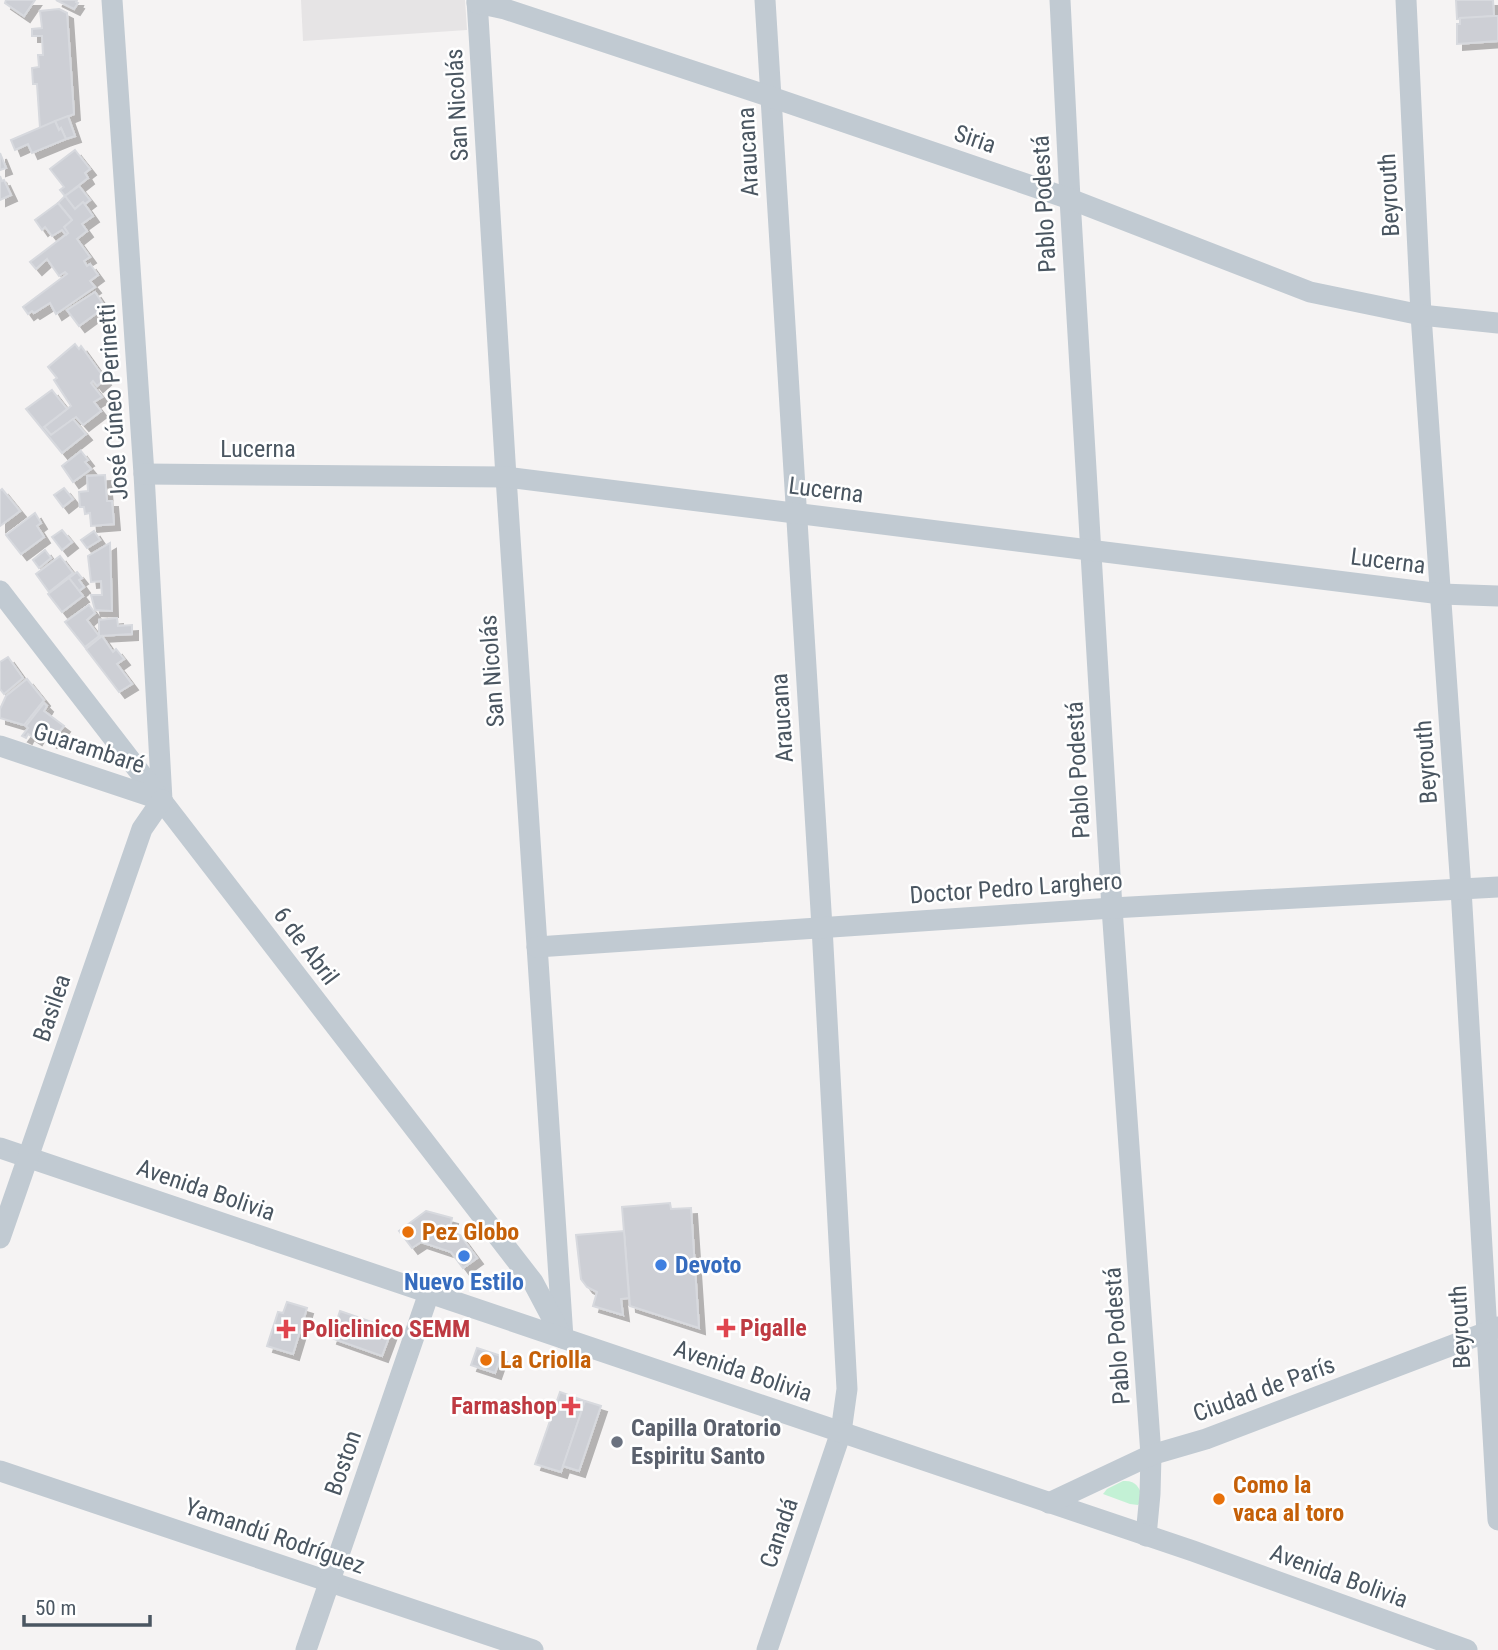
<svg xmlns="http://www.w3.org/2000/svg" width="1498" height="1650" font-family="'Roboto Condensed',sans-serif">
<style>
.education{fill:#e6e4e5}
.green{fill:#c3f1d5}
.building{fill:#cdcfd5;stroke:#d7d9de;stroke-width:2;filter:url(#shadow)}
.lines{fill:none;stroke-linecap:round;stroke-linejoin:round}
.minor{stroke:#c1cad2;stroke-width:21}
.food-dot{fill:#e8710a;stroke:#fff;stroke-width:2.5}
.shop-dot{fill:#3f7fe0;stroke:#fff;stroke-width:2.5}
.health-dot{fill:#e0444e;stroke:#fff;stroke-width:2.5}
.worship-dot{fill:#6b7280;stroke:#fff;stroke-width:2.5}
.labels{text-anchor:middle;stroke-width:5;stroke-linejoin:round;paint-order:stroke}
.street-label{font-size:24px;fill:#4a5661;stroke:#fff}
.food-label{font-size:24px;font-weight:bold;fill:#c56008;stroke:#fff;text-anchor:start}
.shop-label{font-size:24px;font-weight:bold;fill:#366cbe;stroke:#fff;text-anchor:start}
.health-label{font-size:24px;font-weight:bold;fill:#be3a42;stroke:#fff;text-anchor:start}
.worship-label{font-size:24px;font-weight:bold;fill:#5b616d;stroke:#fff;text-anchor:start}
</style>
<defs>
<filter id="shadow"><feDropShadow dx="6" dy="6" stdDeviation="0" flood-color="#0004"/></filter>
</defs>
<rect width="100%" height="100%" fill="#f5f3f3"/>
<!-- education -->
<polygon class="education" points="301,0 465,0 467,30 303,41"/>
<!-- green -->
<path class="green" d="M1123,1481C1136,1480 1139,1487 1143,1498L1138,1505L1130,1504L1103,1494L1107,1489Z"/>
<!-- building -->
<g class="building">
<polygon points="6,0 35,0 24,16 5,3"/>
<polygon points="56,0 77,0 76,2 78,3 74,9"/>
<polygon points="1456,0 1493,0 1494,16 1457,19"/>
<polygon points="59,9 67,13 74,114 40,128 37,84 33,84 32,68 39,67 38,55 43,55 42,36 32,36 32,29 42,28 40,11"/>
<polygon points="1494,16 1498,16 1498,41 1457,44 1457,24 1460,24 1460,18"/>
<polygon points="68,116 75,136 66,139 61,128 59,130 55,121"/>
<polygon points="55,121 59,130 61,128 66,139 32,153 28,144 15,150 11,140"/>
<polygon points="75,150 90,169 85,173 88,178 65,196 60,190 64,187 50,169"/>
<polygon points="0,153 6,168 0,170"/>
<polygon points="0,176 2,181 4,180 11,195 0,200"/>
<polygon points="79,186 90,200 85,204 83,202 75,209 65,196"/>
<polygon points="65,196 75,209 83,202 93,216 82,224 87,231 77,239 90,257 84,261 87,266 90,264 98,275 90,281 95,287 56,314 50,303 34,313 32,311 28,314 23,307 67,274 65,272 59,276 47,259 36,269 30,262 68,233 64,227 72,220 58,203"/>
<polygon points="58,203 72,220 64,227 68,233 66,235 62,230 52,236 45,227 42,230 35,220"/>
<polygon points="95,292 105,307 79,326 67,310"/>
<polygon points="75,344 79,349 81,346 105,379 97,386 93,381 91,383 102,397 94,402 101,411 83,425 76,417 51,435 44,427 71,406 54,380 57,378 48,367"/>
<polygon points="52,390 67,409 44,427 51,435 73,419 86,434 62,453 26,409"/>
<polygon points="81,451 88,460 85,462 91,469 73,482 62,466"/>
<polygon points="105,475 107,501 112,501 114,524 91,526 90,513 85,514 84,507 80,507 79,492 88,491 87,476"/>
<polygon points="64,488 73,499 63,507 54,495"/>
<polygon points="2,489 20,511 0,526 0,491"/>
<polygon points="35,513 41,523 37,526 44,537 21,554 6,535"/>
<polygon points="62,530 72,542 62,550 52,537"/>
<polygon points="94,531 100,540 87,548 81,540"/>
<polygon points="110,543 112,611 95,610 91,595 102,595 101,581 91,582 88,556"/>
<polygon points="45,550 51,558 39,568 33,560"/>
<polygon points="60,556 73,573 49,592 36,574"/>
<polygon points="77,572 82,578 79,580 84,587 79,591 69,578"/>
<polygon points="69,578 83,596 62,612 48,594"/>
<polygon points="89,605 95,613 87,620 99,636 85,647 65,622"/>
<polygon points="117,618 118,626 132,625 132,634 99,636 99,620"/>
<polygon points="102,636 113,652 116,649 124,659 117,664 132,684 119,692 86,649"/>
<polygon points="8,657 23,678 4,694 0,689 0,662"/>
<polygon points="27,679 44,700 24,725 0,718 0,709 6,696"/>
<polygon points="44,703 47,706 44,711 64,726 51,742 39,734 36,739 28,734 26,738 22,736 28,728 26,726"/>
<polygon points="670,1203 671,1209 691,1208 699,1328 630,1306 622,1207"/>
<polygon points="426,1211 452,1218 449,1231 460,1235 477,1258 463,1268 451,1252 421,1242 412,1248 399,1231"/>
<polygon points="624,1231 629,1298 621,1299 623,1315 593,1306 597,1292 587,1287 581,1279 576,1235"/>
<polygon points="287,1302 307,1308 293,1354 267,1346 278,1312 283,1313"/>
<polygon points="340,1311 392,1329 382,1356 331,1338"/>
<polygon points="477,1348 501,1356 495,1373 471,1365"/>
<polygon points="560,1392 585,1401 561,1472 535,1464"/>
<polygon points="585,1401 601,1406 579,1471 563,1466"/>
</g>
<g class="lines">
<!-- minor -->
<g class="minor">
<polyline points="112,0 144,474 162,800"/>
<polyline points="477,0 506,477 563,1338"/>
<polyline points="765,0 822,927 847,1389 841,1432 767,1650"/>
<polyline points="1060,0 1070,199 1112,908 1151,1455 1150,1494 1146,1536"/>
<polyline points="1406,0 1421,315 1461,889 1498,1520"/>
<polyline points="477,3 505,9 771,97 1070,199 1310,292 1421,315 1498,323"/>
<polyline points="144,474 506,477 1441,594 1498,596"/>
<polyline points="0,591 533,1282 560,1333"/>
<polyline points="0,746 162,800"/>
<polyline points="537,947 1112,908 1498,887"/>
<polyline points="0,1148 1193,1551 1467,1650"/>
<polyline points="0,1238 142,829 162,800"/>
<polyline points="0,1471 533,1650"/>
<polyline points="1049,1503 1151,1455 1206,1439 1487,1332 1498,1327"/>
<polyline points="306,1650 429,1293"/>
</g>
</g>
<!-- markers -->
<g class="food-dot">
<circle cx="408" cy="1232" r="7"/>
<circle cx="486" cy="1360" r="7"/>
<circle cx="1219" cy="1499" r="7"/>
</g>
<g class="shop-dot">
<circle cx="464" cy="1256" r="7"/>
<circle cx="661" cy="1265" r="7"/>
</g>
<g class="health-dot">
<path d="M722.5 1317.5h7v7h7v7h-7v7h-7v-7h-7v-7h7z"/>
<path d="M282.5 1318.5h7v7h7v7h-7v7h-7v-7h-7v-7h7z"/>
<path d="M567.5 1395.5h7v7h7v7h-7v7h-7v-7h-7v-7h7z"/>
</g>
<circle class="worship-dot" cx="617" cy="1442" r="7"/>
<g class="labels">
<!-- street labels -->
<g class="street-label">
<text transform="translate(457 105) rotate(-93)" y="8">San Nicolás</text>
<text transform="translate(975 139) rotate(19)" y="8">Siria</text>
<text transform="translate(748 152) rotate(-93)" y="8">Araucana</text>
<text transform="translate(1389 195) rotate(-93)" y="8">Beyrouth</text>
<text transform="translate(1044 204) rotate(-93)" y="8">Pablo Podestá</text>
<text transform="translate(113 402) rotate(-94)" y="8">José Cúneo Perinetti</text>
<text x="258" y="457">Lucerna</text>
<text transform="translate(826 490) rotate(7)" y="8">Lucerna</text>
<text transform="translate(1388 561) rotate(7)" y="8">Lucerna</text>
<text transform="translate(492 671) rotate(-94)" y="8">San Nicolás</text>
<text transform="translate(782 718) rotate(-94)" y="8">Araucana</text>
<text transform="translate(89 748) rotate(18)" y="8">Guarambaré</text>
<text transform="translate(1426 762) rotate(-94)" y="8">Beyrouth</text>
<text transform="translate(1078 770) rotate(-93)" y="8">Pablo Podestá</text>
<text transform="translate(1016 888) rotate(-4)" y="8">Doctor Pedro Larghero</text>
<text transform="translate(306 946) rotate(53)" y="8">6 de Abril</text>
<text transform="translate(52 1008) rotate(-71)" y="8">Basilea</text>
<text transform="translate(206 1190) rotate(19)" y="8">Avenida Bolivia</text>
<text transform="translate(1460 1327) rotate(-93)" y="8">Beyrouth</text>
<text transform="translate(1117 1336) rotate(-94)" y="8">Pablo Podestá</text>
<text transform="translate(743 1371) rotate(19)" y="8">Avenida Bolivia</text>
<text transform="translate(1264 1389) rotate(-20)" y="8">Ciudad de París</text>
<text transform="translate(343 1463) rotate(-71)" y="8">Boston</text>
<text transform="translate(779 1533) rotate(-71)" y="8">Canadá</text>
<text transform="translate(275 1536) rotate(19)" y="8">Yamandú Rodríguez</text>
<text transform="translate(1339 1576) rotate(20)" y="8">Avenida Bolivia</text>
</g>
<!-- food labels -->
<g class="food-label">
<text x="422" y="1240">Pez Globo</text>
<text x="500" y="1368">La Criolla</text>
<text x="1233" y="1493">Como la<tspan x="1233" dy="28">vaca al toro</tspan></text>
</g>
<!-- shop labels -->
<g class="shop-label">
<text x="675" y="1273">Devoto</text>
<text x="464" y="1290" text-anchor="middle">Nuevo Estilo</text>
</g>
<!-- health labels -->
<g class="health-label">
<text x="740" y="1336">Pigalle</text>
<text x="302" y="1337">Policlinico SEMM</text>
<text x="557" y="1414" text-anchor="end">Farmashop</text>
</g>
<!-- worship labels -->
<g class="worship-label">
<text x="631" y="1436">Capilla Oratorio<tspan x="631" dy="28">Espiritu Santo</tspan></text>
</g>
</g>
<!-- scale -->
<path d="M24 1615v10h126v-10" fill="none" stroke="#4a5661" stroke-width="3.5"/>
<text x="35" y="1615" font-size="21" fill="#4a5661" stroke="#ffffff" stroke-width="5" paint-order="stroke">50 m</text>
</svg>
